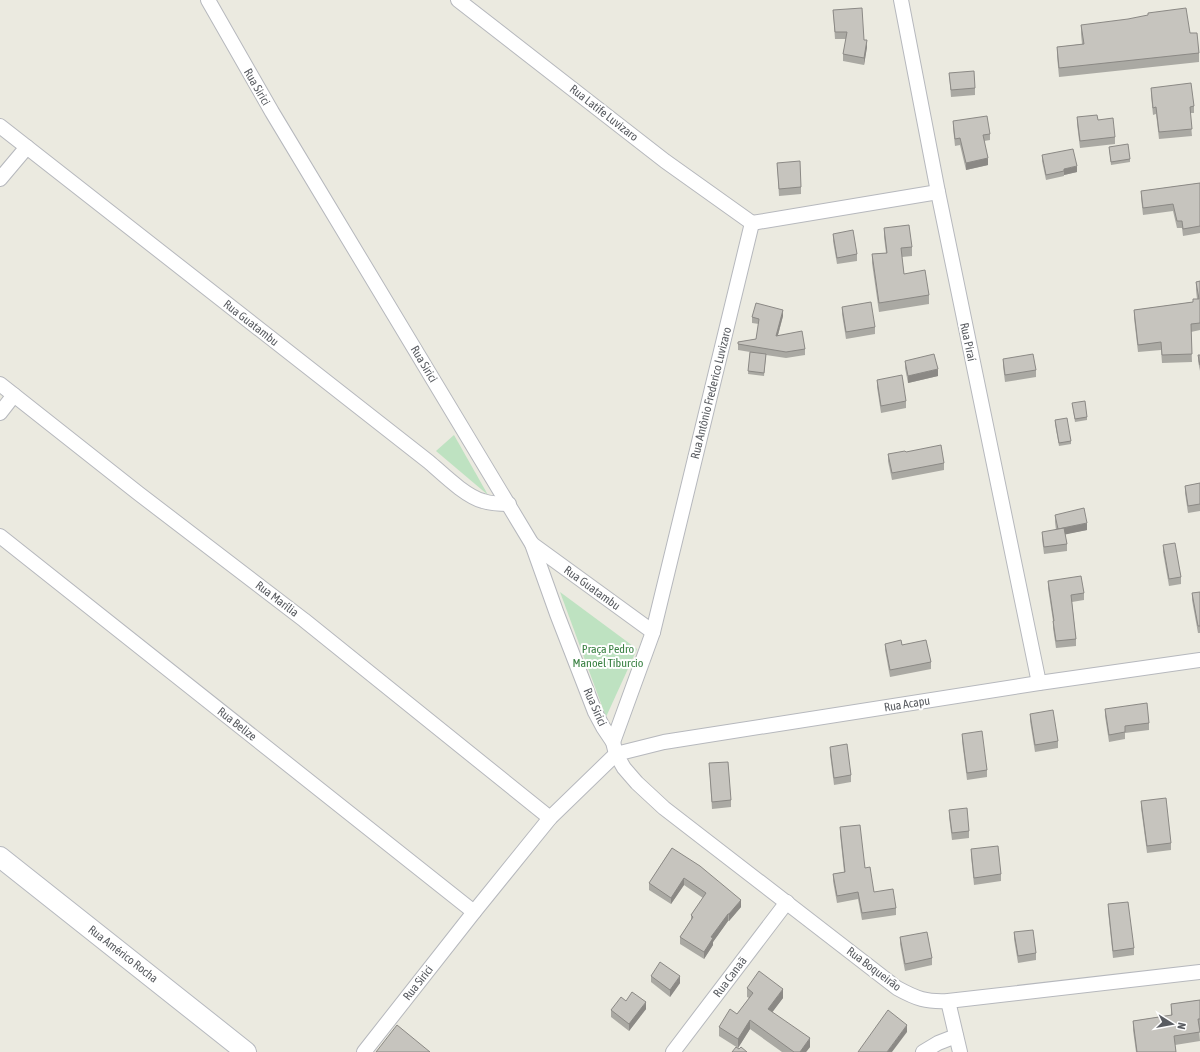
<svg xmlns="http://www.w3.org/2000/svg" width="1200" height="1052" font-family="'Asap Condensed',sans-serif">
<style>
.green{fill:#bee2c1}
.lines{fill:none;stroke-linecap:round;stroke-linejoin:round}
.street-casing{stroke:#b6b8bd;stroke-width:16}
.secondary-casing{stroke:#b6b9bf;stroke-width:22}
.street{stroke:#fff;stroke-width:14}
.secondary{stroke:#fff;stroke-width:20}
.wall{fill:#aaa9a3}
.shaded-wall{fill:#8b8985}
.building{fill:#c6c4be;stroke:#8b8985}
.labels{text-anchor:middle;stroke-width:4;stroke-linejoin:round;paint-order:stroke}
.street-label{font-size:12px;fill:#595c61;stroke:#fff}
.park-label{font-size:12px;fill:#398042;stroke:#fff}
</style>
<rect width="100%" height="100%" fill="#ebeae0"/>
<!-- green -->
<g class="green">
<polygon points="454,435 488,495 436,451"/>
<polygon points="560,592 637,649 606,717"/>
</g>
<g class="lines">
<defs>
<g id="street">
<path d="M208,0L272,112L532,544L557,614L595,712L603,727L613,742L616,754L624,768L637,783L664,808L897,988C917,999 926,1002 948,1001L1200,972"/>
<polyline points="458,0 665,161 752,223"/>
<polyline points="901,0 938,192 1039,683"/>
<path d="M0,126L429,462C443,474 465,496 483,501C492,504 500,504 509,504"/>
<polyline points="0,179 27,147"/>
<polyline points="752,223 938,192"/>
<polyline points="0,384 138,493 304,620 550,818"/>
<polyline points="0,413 14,395"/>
<polyline points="0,536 474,912"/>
<polyline points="532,544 653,632"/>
<polyline points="613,742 653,632 752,223"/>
<polyline points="616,754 664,742 1039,683 1200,660"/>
<polyline points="948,1001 960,1052"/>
<polyline points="364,1052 474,912 550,818 616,754"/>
<polyline points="673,1052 787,902"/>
<polyline points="923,1052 938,1043 956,1036"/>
</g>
<polyline id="secondary" points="0,857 246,1052"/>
</defs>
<!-- street casing -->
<use href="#street" class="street-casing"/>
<!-- secondary casing -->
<use href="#secondary" class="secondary-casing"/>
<!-- street -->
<use href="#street" class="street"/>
<!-- secondary -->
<use href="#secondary" class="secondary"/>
</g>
<!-- wall -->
<g class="wall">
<polygon points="833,10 864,40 867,47 864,65 843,61 843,54 846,39 835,39"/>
<polygon points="1081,25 1190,33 1199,53 1199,62 1059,77 1057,56 1057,47 1082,44 1081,34"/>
<polygon points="949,73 975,88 975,95 951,97"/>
<polygon points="1151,88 1194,106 1194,113 1190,113 1192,136 1159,139 1156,114 1153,115 1151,95"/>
<polygon points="1077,117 1098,120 1115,137 1115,144 1080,148 1077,124"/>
<polygon points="953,121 990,134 990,140 984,141 988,165 966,170 960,145 955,146 953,128"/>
<polygon points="1109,147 1130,159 1130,162 1111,165"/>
<polygon points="1042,155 1077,172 1064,175 1064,176 1046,180 1042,161"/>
<polygon points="777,163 801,187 801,194 779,196"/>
<polygon points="1200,183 1200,233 1183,236 1182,228 1177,228 1173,211 1143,215 1141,198 1141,191"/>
<polygon points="884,228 912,247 912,256 902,257 904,274 929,295 929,304 879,312 872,263 872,254 886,253 884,237"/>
<polygon points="833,234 857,254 857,261 837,264 833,241"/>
<polygon points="1200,281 1200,330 1191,332 1192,362 1162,363 1161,350 1138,352 1134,318 1134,310 1193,302 1193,299 1197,299 1196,290 1196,282"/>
<polygon points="842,307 875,327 875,334 846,339 842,314"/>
<polygon points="783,316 778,335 805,349 805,355 786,358 766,355 764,376 748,374 750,352 738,350 738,342 756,339 759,324 752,323 752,317"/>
<polygon points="1198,355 1200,355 1200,371 1198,361"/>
<polygon points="1003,359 1036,370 1036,377 1005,382 1003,366"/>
<polygon points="905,361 938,376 908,383 905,368"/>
<polygon points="877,380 906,401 906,408 881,413 877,387"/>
<polygon points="1072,403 1087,417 1087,420 1075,422"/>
<polygon points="1055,420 1071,441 1071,444 1059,446 1055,424"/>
<polygon points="906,452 944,463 944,470 892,480 888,461 888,454"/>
<polygon points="1200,483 1200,511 1188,513 1185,493 1185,486"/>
<polygon points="1055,515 1087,530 1065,534 1067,544 1067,551 1044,554 1042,539 1042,532 1056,530 1055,522"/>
<polygon points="1163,545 1181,577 1181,584 1169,586 1163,552"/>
<polygon points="1048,581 1084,593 1084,600 1072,602 1076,639 1076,646 1056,648 1053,628 1053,621 1048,588"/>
<polygon points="1200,592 1200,633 1198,633 1192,600 1192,593"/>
<polygon points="885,644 902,645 931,662 931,669 890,677 885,650"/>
<polygon points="1105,709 1149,723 1149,730 1125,733 1125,739 1109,742 1105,716"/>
<polygon points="1030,714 1058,741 1058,748 1035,752 1030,721"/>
<polygon points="962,734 987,770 987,777 967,780 962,741"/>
<polygon points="830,747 851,775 851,782 834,785 830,754"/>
<polygon points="709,763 731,800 731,807 712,809"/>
<polygon points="1141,801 1171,843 1171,850 1147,853 1141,808"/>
<polygon points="949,810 969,831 969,838 952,840 949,817"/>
<polygon points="840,827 865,868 874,892 896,908 896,915 862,920 858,899 837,903 833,881 833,874 844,872 840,834"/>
<polygon points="672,848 741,907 729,921 728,921 713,942 713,945 704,959 680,944 680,937 691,920 691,915 703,898 684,885 671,904 649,890 649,883"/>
<polygon points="971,849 1001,874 1001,881 974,885 971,856"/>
<polygon points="1108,904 1134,948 1134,955 1113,958 1108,911"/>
<polygon points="1014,932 1036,953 1036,960 1018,963 1014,939"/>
<polygon points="900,937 932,958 932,965 905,971 900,944"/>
<polygon points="651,976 680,983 670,997 651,982"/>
<polygon points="747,988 783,998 772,1012 810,1047 806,1052 782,1052 750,1029 738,1048 719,1036 719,1027 737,1014 749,998 747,997"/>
<polygon points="1200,1000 1200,1028 1199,1028 1200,1041 1175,1045 1176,1052 1136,1052 1133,1030 1133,1021 1171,1015 1171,1004"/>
<polygon points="626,1001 646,1009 629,1031 611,1017 611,1010"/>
</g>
<!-- shaded-wall -->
<g class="shaded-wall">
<polygon points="867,40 867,47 864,65 864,58"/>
<polygon points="988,158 988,165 966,170 966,163"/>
<polygon points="1077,166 1077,172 1064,175 1064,169"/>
<polygon points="783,310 783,316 776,342 776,336"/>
<polygon points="938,369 938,376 908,383 908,376"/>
<polygon points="1087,523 1087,530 1058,536 1058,529"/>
<polygon points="684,878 684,885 671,904 671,898"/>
<polygon points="741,900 741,907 729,921 729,914"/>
<polygon points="728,914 728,921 713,942 713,945 704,959 704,952 711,937"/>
<polygon points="680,976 680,983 670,997 670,990"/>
<polygon points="783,989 783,998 768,1018 768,1009"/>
<polygon points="646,1002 646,1009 629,1031 629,1024"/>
<polygon points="750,1020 750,1029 738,1048 738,1039"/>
<polygon points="907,1025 907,1032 892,1052 887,1052"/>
<polygon points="810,1038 810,1047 806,1052 800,1052"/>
</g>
<!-- building -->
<g class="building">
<polygon points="862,8 864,40 867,40 864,58 843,54 847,32 835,32 833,10"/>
<polygon points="1186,8 1190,33 1197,33 1199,53 1059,68 1057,47 1084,44 1081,25 1128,19 1148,15 1148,13"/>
<polygon points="974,71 975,88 951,90 949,73"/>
<polygon points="1191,83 1194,106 1190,107 1192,129 1159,132 1156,107 1153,108 1151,88"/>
<polygon points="1097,115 1098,120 1113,118 1115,137 1080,141 1077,117"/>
<polygon points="987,116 990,134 983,135 988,158 966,163 960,138 955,139 953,121"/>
<polygon points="1128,144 1130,159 1111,162 1109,147"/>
<polygon points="1073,149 1077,166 1064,169 1064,171 1046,175 1042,155"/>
<polygon points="800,161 801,187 779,189 777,163"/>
<polygon points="1200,183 1200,226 1183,229 1182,221 1177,221 1173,204 1143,208 1141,191"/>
<polygon points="909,225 912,247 901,248 904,274 925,270 929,295 879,303 872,254 887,253 884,228"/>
<polygon points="853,230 857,254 837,258 833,234"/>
<polygon points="1200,281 1200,323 1191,324 1192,354 1162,355 1161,342 1138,345 1134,310 1193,302 1193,299 1199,299 1196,282"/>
<polygon points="871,302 875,327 846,332 842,307"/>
<polygon points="756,303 783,310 776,336 802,331 805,349 786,352 738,344 738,342 756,339 759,319 752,317"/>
<polygon points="750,352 766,354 764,373 748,371"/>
<polygon points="934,354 938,369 908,376 905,361"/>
<polygon points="1033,354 1036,370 1005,375 1003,359"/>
<polygon points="1198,355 1200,355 1200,365"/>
<polygon points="902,375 906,401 881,406 877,380"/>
<polygon points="1085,401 1087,417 1075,419 1072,403"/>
<polygon points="1067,418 1071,441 1059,443 1055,420"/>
<polygon points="941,445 944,463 892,473 888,454 905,451 906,452"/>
<polygon points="1200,483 1200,504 1188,506 1185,486"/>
<polygon points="1084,508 1087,523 1058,529 1055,515"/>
<polygon points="1064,528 1067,544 1044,547 1042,532"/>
<polygon points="1175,543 1181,577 1169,579 1163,545"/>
<polygon points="1081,576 1084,593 1071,595 1076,639 1056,641 1053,621 1054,621 1048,581"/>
<polygon points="1200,592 1200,626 1198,626 1192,593"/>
<polygon points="901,640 902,645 926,640 931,662 890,670 885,644"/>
<polygon points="1147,703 1149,723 1125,726 1125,732 1109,735 1105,709"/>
<polygon points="1053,710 1058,741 1035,745 1030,714"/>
<polygon points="982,731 987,770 967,773 962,734"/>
<polygon points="847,744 851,775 834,778 830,747"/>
<polygon points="728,762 731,800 712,802 709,763"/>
<polygon points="1166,798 1171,843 1147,846 1141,801"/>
<polygon points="967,808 969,831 952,833 949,810"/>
<polygon points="860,825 865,868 870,867 874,892 893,889 896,908 862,913 858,892 837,896 833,874 845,872 840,827"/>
<polygon points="998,846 1001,874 974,878 971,849"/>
<polygon points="672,848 700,866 741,900 729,914 728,914 711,937 713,938 704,952 680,937 693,917 691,915 706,893 684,878 671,898 649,883"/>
<polygon points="1128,902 1134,948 1113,951 1108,904"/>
<polygon points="1033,930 1036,953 1018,956 1014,932"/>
<polygon points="927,932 932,958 905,964 900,937"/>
<polygon points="660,962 680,976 670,990 651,976"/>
<polygon points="759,971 783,989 768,1009 810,1038 800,1052 794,1052 750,1020 738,1039 719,1027 730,1009 737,1014 753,993 747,988"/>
<polygon points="632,992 646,1002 629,1024 611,1010 621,997 626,1001"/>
<polygon points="1200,1000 1200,1019 1198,1019 1200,1032 1174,1036 1176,1052 1137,1052 1133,1021 1172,1015 1171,1004"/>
<polygon points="888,1010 907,1025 887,1052 858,1052"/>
<polygon points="397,1025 430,1052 376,1052"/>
<polygon points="736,1047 739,1049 741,1047 747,1052 732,1052"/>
</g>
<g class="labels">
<!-- street labels -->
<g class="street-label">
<text transform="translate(257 87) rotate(60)" y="4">Rua Sirici</text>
<text transform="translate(604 113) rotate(38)" y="4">Rua Latife Luvizaro</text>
<text transform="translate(251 323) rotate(38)" y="4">Rua Guatambu</text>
<text transform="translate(968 342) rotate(78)" y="4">Rua Piraí</text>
<text transform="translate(424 364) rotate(59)" y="4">Rua Sirici</text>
<text transform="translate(711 393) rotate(-76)" y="4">Rua Antônio Frederico Luvizaro</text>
<text transform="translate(592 588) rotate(36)" y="4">Rua Guatambu</text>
<text transform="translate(277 599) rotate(37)" y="4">Rua Marília</text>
<text transform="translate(907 704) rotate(-9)" y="4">Rua Acapu</text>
<text transform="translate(595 707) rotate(66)" y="4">Rua Sirici</text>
<text transform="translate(237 724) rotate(38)" y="4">Rua Belize</text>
<text transform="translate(123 954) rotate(38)" y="4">Rua Américo Rocha</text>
<text transform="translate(874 969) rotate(37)" y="4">Rua Boqueirão</text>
<text transform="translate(730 977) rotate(-53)" y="4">Rua Canaã</text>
<text transform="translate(418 983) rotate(-52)" y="4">Rua Sirici</text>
</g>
<!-- park labels -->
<g class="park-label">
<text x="608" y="653">Praça Pedro<tspan x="608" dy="14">Manoel Tiburcio</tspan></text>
</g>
</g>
<!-- north arrow -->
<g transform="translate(1172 1024) rotate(101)" stroke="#ffffff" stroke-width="3" paint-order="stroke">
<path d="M0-3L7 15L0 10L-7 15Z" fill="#595c61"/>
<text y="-6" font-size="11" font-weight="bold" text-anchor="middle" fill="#595c61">N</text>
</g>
</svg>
